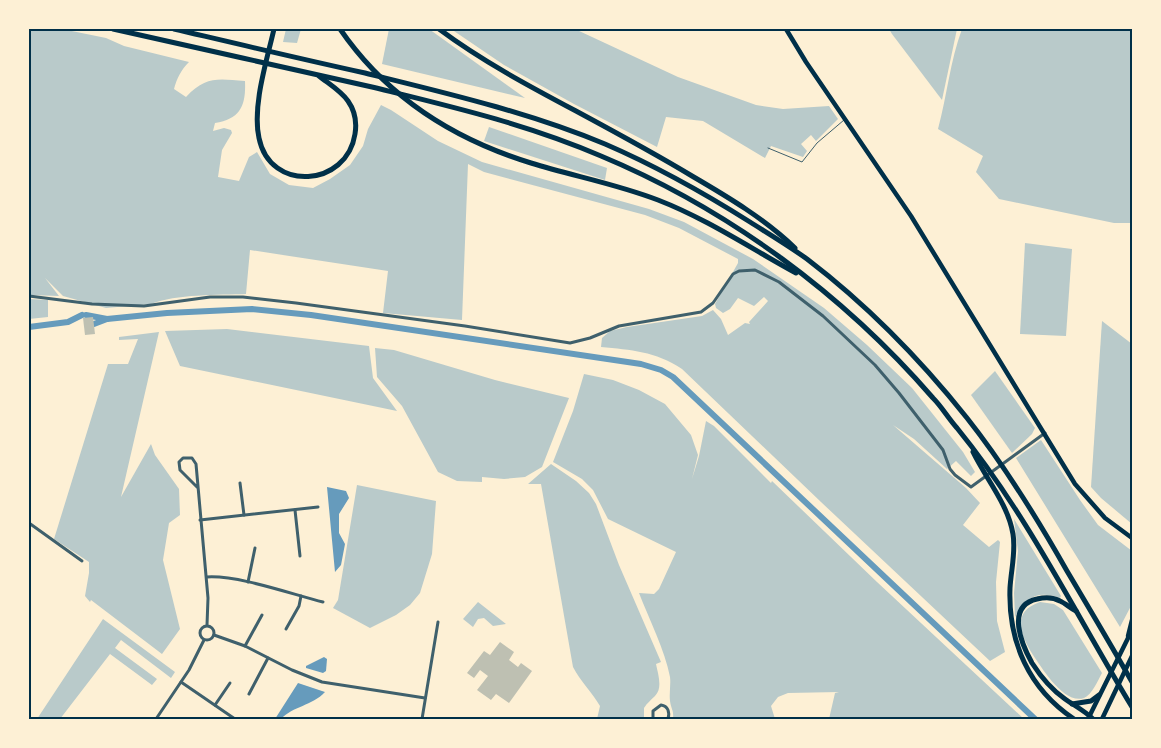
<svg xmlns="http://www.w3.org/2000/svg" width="1161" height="748" font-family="Commissioner,sans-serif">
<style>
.green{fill:#b9caca}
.water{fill:#669bbc}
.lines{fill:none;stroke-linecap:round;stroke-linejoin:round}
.canal{stroke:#669bbc;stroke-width:6}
.building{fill:#bec0b2}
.service{stroke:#3f606c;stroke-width:1}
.minor{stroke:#3f606c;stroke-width:3}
.secondary{stroke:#003049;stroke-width:4.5}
.primary{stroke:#003049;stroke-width:4.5}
.trunk{stroke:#003049;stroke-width:5}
.neatline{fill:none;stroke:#003049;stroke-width:2}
</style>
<rect width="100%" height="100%" fill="#fdf0d5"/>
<!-- green -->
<g class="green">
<path d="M29,29H62L106,38L124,46L189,62C181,70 177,78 174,89L186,97C206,76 217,79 245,81C246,105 241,119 215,123L213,131L224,128L231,130L232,133L222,150L218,177L239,181L249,157L257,152L270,174L289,185L313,188L330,179L350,165L363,146L368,129L381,105L391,110L438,141L482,162L649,209L684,222L753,259L824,308L867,345L912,388L963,452L975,472L971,476L956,461L947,469L914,439L893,425L966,488L980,503L963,525L989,547L998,540L1000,542L996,582L997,621L1005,652L990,661L821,502L682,369C655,351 631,350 601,347L602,338L610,331L627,327L702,316L713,310L721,319L728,335L745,323L750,324L749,322L768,301L764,297L754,306L738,298L730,309L723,313L716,308L715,304L738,263V259L679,228L645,215L484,172L468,164L462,320L383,313L388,271L250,250L246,294C219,295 176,294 151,304L106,308L63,296L45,278L59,296L29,295Z"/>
<polygon points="286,29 301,29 297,43 283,42"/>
<polygon points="389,29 429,29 525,98 382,64"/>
<polygon points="451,29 578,29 577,30 678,77 756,105 783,109 829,106 838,119 816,141 811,135 801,144 807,151 803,157 771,146 765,158 703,121 666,117 657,147 574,104 504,65"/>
<polygon points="889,29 957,29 942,100 892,34"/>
<path d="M962,29H1132V223H1114L999,199L976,172L983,156L938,129C947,96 950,61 962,29Z"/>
<polygon points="489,127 607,168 605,180 484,141"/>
<polygon points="1025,243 1072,249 1066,336 1020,334"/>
<polygon points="29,299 48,300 48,317 29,319"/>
<polygon points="1102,321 1132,344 1132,524 1101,498 1091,487"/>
<polygon points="227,329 369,346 373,378 397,411 180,366 165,331"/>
<polygon points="159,332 121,497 151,444 155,455 179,489 180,515 169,523 163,560 180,629 162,654 91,600 90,602 85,596 89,573 89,562 54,539 108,364 128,364 138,339 119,340 119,337"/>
<polygon points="375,348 394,350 495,380 569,398 542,467 525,477 504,479 482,477 482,482 457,481 438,472 402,406 377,377"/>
<polygon points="995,371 1035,428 1032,434 1012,453 971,395"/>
<path d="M584,374L613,380L639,390L665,404L691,435L698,455L692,479L699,456L706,421L714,426L771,483L772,481L877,582L1024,719H829L835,693L839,692L788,693L778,697L771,706L775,719H673C674,710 671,709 670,701C669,693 671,685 670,677C665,650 649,619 639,593L654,594L659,589L676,552L608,519L593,490L582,479L553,462L573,411Z"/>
<polygon points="1041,440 1080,500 1098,525 1132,551 1132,604 1120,627 1016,458"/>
<path d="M551,464L576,481L589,493L596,504L619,565L661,662L656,664C658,674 663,688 655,696C651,700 647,703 644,708V719H597L600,706C592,692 580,681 573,667L541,484H528Z"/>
<polygon points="357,485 436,501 432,554 420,593 410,605 396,615 370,628 333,608 338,600"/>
<path d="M1014,519L1061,596L1060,598C1037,590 1027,597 1015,617L1014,593L1018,551Z"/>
<polygon points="478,602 506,624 493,626 484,618 478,619 473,627 463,619"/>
<path d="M1040,602L1054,604L1063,610L1102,673C1098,680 1092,695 1084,698C1064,705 1042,668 1033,655C1021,636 1010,612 1040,602Z"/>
<polygon points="103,619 175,672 171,678 121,640 115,648 157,679 152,685 110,654 60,719 37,719"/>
</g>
<!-- water -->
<g class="water">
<polygon points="327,487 346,491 349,498 339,514 339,533 345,544 341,565 335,572"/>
<polygon points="324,657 327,659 326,671 323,673 306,668 306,666"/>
<path d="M298,683L325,692C312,706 293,706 281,719H275Z"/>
</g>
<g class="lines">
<!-- canal -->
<g class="canal">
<polyline points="86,315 107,319 167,313 252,309 311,315 641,364 661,370 673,377 1035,719"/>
<polyline points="94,324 107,319"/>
<polyline points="29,327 68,322 82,315"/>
</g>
</g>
<!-- building -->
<g class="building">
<polygon points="93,317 95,334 85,335 83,318"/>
<polygon points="500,642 514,652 509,660 518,667 521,663 532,671 509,703 496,694 491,700 477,690 488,676 480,670 474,678 467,673 484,651 490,655"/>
</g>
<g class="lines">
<!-- service -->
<polyline class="service" points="768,148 802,162 817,143 844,120"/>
<!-- minor -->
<g class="minor">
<polyline points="29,296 92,304 144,306 210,297 243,297 296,303 465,326 570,343 590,338 619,326 701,312 713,303 733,274 739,271 755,270 779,282 823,316 875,365 899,393 943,450 950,469 955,475 971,487 1045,433"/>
<polyline points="240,483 244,515"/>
<polyline points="198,488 180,470 179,462 183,458 192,458 196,464 208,598 207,625"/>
<polyline points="295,510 300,556"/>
<polyline points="200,520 318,507"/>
<polyline points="29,523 82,561"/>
<path d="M207,577C238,575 291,594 323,602"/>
<polyline points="248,582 255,548"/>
<circle cx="207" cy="633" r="7"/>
<polyline points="286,629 299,606 301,596"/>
<polyline points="214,635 245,646 292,670 322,682 425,698"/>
<polyline points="245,646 262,615"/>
<polyline points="181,682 235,719"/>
<polyline points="249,694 268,658"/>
<polyline points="215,705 230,683"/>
<polyline points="156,719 189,670 204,640"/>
<polyline points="422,719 438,622"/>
<path d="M653,719V711L661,705C668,706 670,712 668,719"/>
</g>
<!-- secondary -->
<g class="secondary">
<polyline points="786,29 806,62 911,216 1075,484 1105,518 1132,538"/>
<polyline points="1128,636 1132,620"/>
</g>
<!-- primary -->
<g class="primary">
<polyline points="1088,719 1132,630"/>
<polyline points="1102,719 1132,656"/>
</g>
<!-- trunk -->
<g class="trunk">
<path d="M113,29C199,49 286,67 372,87C449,106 527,124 601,156C728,209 843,294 933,398C942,407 948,418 957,428C1027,514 1075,613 1132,707"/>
<path d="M174,29C238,44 301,59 365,73C446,93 528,112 605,144C656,166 704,193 750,222C769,234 789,246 807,259C866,304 920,359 967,418C1005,466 1037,518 1067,571C1089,608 1111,645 1132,682"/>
<path d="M274,29C267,60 252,106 259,138C270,193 347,187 355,134C357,122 355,111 348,101C341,91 329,84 319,76"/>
<path d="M340,29C386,96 453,139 531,163C573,176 617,184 658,200C707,219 750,248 796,273"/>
<path d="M439,29C482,61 529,86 576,111C615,132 654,153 692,176C728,197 765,219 795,248"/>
<path d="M973,452C986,479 1008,504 1013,534C1016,552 1011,570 1010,588C1008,642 1029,689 1074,719"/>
<path d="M1076,611C1070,608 1065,603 1060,601C1053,597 1045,597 1037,599C1005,606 1022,645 1032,663C1041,677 1052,690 1065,699C1075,706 1085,711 1093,719"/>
<polyline points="1072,704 1091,701 1099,695"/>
</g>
</g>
<!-- border -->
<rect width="1161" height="748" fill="none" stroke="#fdf0d5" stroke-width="60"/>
<rect x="30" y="30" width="1101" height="688" class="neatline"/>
</svg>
